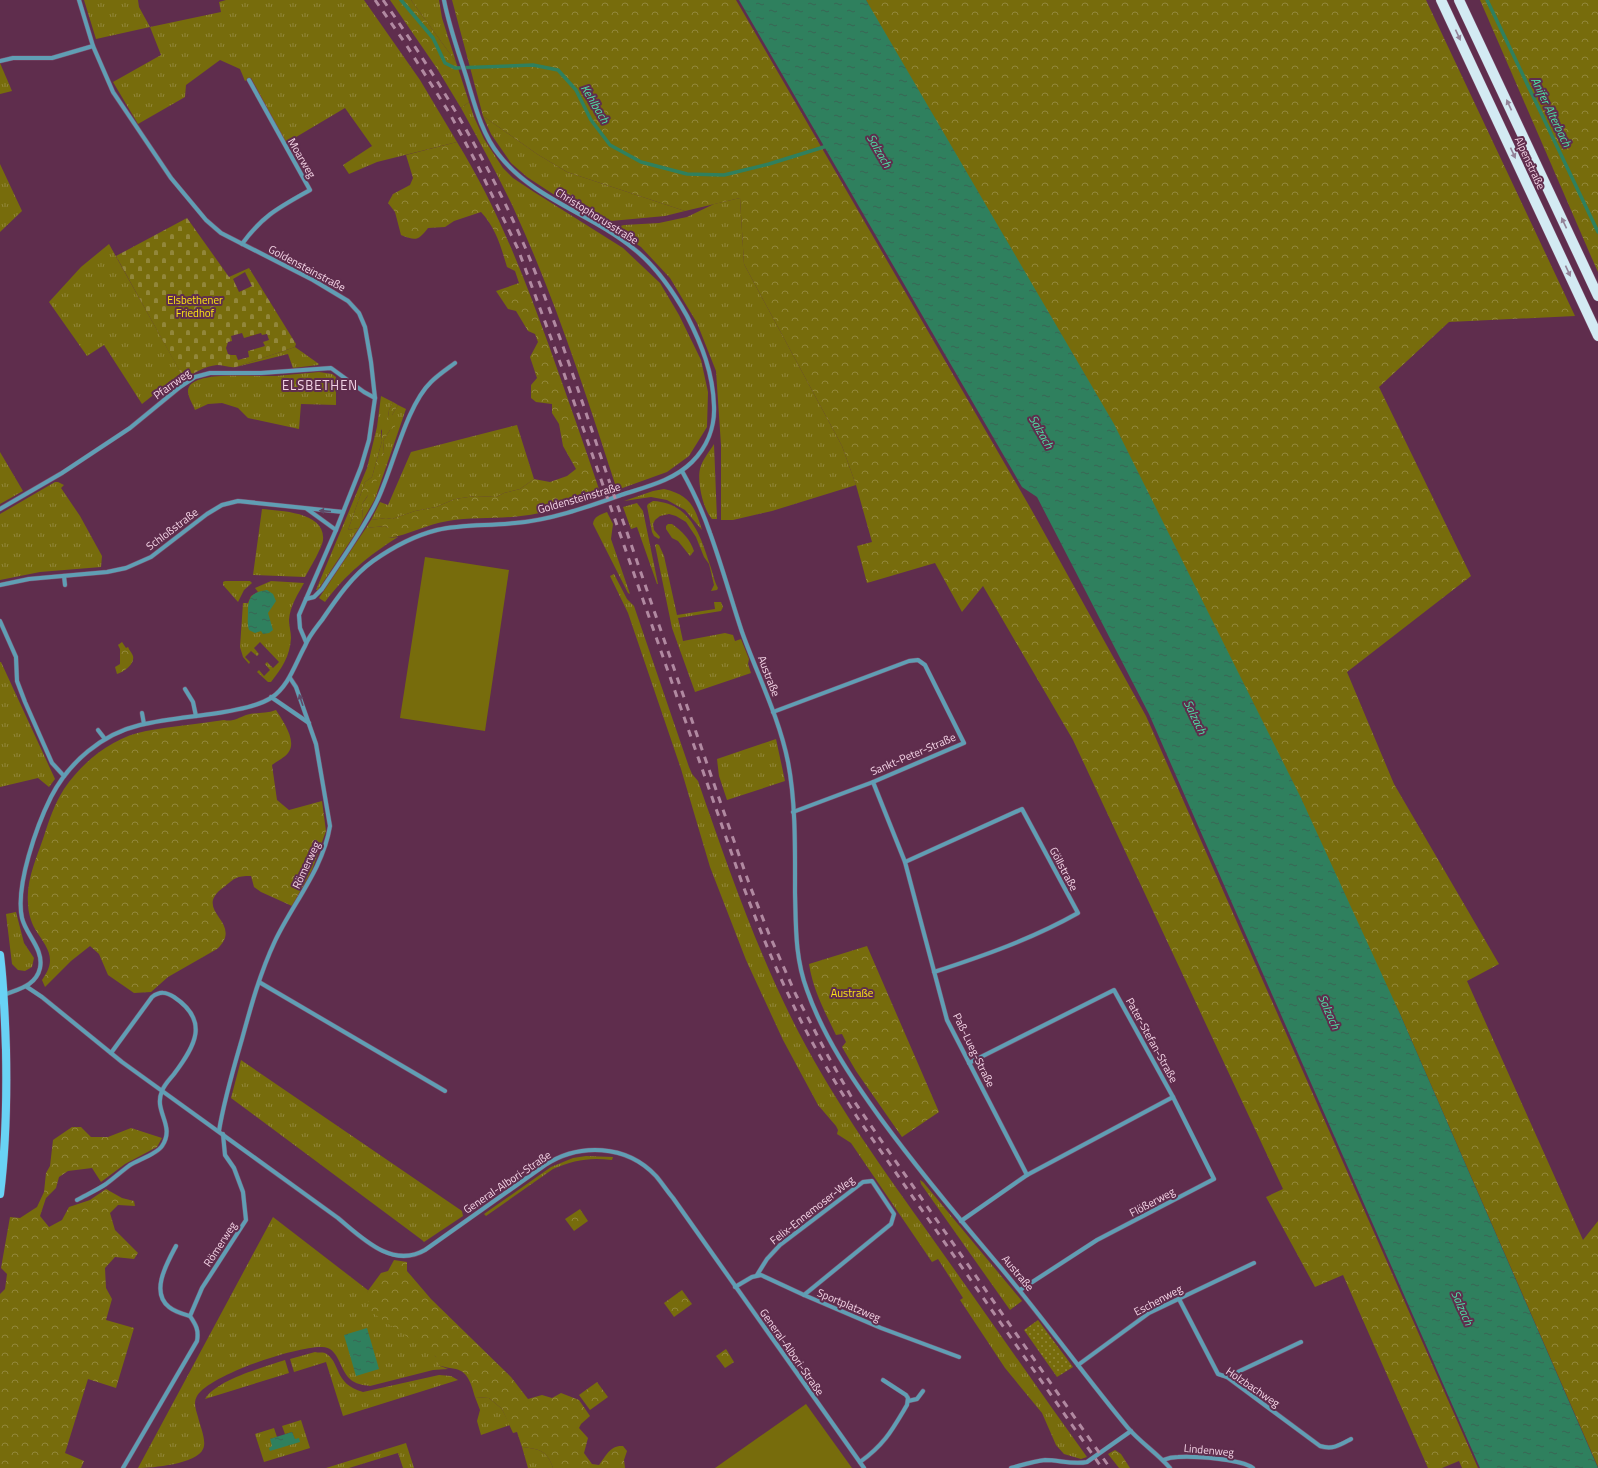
<svg xmlns="http://www.w3.org/2000/svg" width="1598" height="1468" font-family="'Titillium Web',sans-serif">
<style>
.grass{fill:url(#grass-tufts)}
.forest{fill:url(#forest-crowns)}
.cemetery{fill:url(#cemetery-stones);fill-rule:evenodd}
.garden{fill:url(#garden-dots)}
.pitch{fill:#776c0c}
.water{fill:url(#water-ripples)}
.lines{fill:none;stroke-linecap:round;stroke-linejoin:round}
.stream{stroke:#2f805e;stroke-width:3.5}
.minor-casing{stroke:#7a4b69;stroke-width:5}
.secondary-casing{stroke:#7a4b69;stroke-width:9}
.primary-casing{stroke:#7a4b69;stroke-width:11}
.minor{stroke:#609eb4;stroke-width:4}
.secondary{stroke:#69d2f5;stroke-width:8}
.primary{stroke:#d3eaf3;stroke-width:10}
.rail{stroke:#b189a1;stroke-width:3;stroke-dasharray:7 7;stroke-linecap:butt}
.oneway{fill:#938298}
.oneway2{fill:#5f4967}
.labels{text-anchor:middle;stroke-width:4;stroke-linejoin:round;paint-order:stroke}
.street-label{font-size:11px;fill:#f4d4e6;stroke:#5f2d4d}
.park-label{font-size:11px;fill:#fce713;stroke:#5f2d4d}
.water-label{font-size:12px;font-style:italic;fill:#4de1a5;stroke:#5f2d4d}
.quarter-label{font-size:13px;letter-spacing:1px;fill:#f4d4e6;stroke:#5f2d4d}
</style>
<defs>
<pattern id="grass-tufts" width="24" height="20" patternUnits="userSpaceOnUse"><rect width="24" height="20" fill="#776c0c"/><path d="M3 7l-1-3M5 7V3M7 7l1-3M15 17l-1-3M17 17v-4M19 17l1-3" fill="none" stroke="#92873b"/></pattern>
<pattern id="forest-crowns" width="20" height="18" patternUnits="userSpaceOnUse"><rect width="20" height="18" fill="#776c0c"/><path d="M2 6a3 3 0 1 1 6 0M12 15a3 3 0 1 1 6 0" fill="none" stroke="#92873b"/></pattern>
<pattern id="cemetery-stones" width="16" height="16" patternUnits="userSpaceOnUse"><rect width="16" height="16" fill="#776c0c"/><path d="M2 7V4a2 2 0 0 1 4 0v3zM10 15v-3a2 2 0 0 1 4 0v3z" fill="#92873b"/></pattern>
<pattern id="garden-dots" width="8" height="8" patternUnits="userSpaceOnUse"><rect width="8" height="8" fill="#776c0c"/><path d="M2 2h.1M6 6h.1" fill="none" stroke="#92873b" stroke-width="1.8" stroke-linecap="round"/></pattern>
<pattern id="water-ripples" width="26" height="14" patternUnits="userSpaceOnUse"><rect width="26" height="14" fill="#2f805e"/><path d="M2 4q2-2 4 0t4 0M15 11q2-2 4 0t4 0" fill="none" stroke="#396654"/></pattern>
</defs>
<rect width="100%" height="100%" fill="#5f2d4d"/>
<!-- grass -->
<g class="grass">
<polygon points="84,0 138,0 139,7 150,27 221,12 219,2 226,0 364,0 420,80 457,142 377,162 349,174 343,165 372,146 345,108 286,143 251,78 245,81 240,69 220,60 186,85 185,97 138,124 113,82 161,55 150,27 96,39"/>
<polygon points="411,0 439,0 442,18 456,62"/>
<polygon points="0,63 12,91 0,94"/>
<path d="M469,102L474,117L484,139L503,168L513,178L534,192L623,248L660,283L679,315L701,360L708,392L707,427L689,456L667,472L617,490C586,394 555,298 513,207C497,173 479,141 461,108Z"/>
<polygon points="483,116 537,154 567,172 685,211 665,216 600,222 553,194 527,177 511,163 491,134"/>
<polygon points="0,164 22,211 0,232"/>
<polygon points="740,198 744,264 842,446 856,485 772,511 733,520 721,520 721,445 716,371 697,323 670,278 641,247 613,228 624,225 659,223 687,217 714,204"/>
<polygon points="109,244 181,373 142,404 104,345 87,356 49,302 81,267"/>
<polygon points="295,347 319,364 318,365 293,368 288,354 236,367"/>
<path d="M319,372L332,374L336,377V405L301,404L299,429L248,418L238,408L222,403L208,404L195,410C193,404 185,393 189,387C197,370 258,377 276,376C290,375 305,373 319,372Z"/>
<polygon points="381,396 393,402 389,410 388,417 381,431 382,441 372,477 365,482 348,530 359,528 318,590 316,590 367,468 377,427"/>
<polygon points="398,405 406,409 375,499 363,520 362,504 367,497 384,452 383,441 390,430 392,415"/>
<polygon points="517,425 534,479 520,489 504,493 496,497 475,496 455,499 436,507 415,511 392,519 386,518 371,520 380,502 388,505 411,452"/>
<path d="M714,444L717,519H712C703,509 697,482 700,469C702,460 710,451 714,444Z"/>
<polygon points="0,452 23,491 0,504"/>
<polygon points="55,482 58,482 64,485 61,488 80,516 102,556 101,567 40,572 0,580 0,514"/>
<path d="M664,489C690,495 695,507 702,530L685,510L667,500L651,497L624,501L653,491Z"/>
<path d="M653,501C690,503 700,534 710,565C713,573 714,581 718,588L717,590L711,591L714,585L709,564L704,557L696,537L686,522L676,516L669,514L660,516L655,520L653,524L654,530L660,537L659,539L654,536L652,532L647,506L648,504Z"/>
<polygon points="637,503 643,511 658,584 657,584 637,527 631,529 623,507"/>
<path d="M262,509C281,511 326,512 323,540C322,548 310,568 305,577L253,575Z"/>
<path d="M607,512L613,524L611,539L630,594L628,593L593,524C594,516 600,515 607,512Z"/>
<path d="M668,524H672C682,531 690,539 694,551L690,556L678,541L672,538L666,529V526Z"/>
<path d="M385,526L388,528L389,538L398,537C368,556 346,574 325,602L319,598L366,528Z"/>
<polygon points="657,544 659,545 664,556 677,615 715,609 714,602 721,602 723,607 721,611 678,618 683,641 725,633 733,635 735,641 741,639 749,659 748,664 751,673 695,692 672,628 655,545"/>
<path d="M614,574L627,599L634,606L689,767L692,774L698,781C728,867 757,952 799,1033C837,1106 885,1172 932,1238C984,1311 1035,1385 1087,1457L1081,1459L1064,1454L1056,1445L1042,1413L1005,1368L960,1300L963,1298L938,1259L932,1262L851,1143L837,1134L838,1130L836,1126L818,1105L783,1040L746,960L710,867L681,769L628,613L610,576Z"/>
<polygon points="225,581 250,581 252,583 244,590 238,602 223,585 223,582"/>
<path d="M271,581L304,583C298,594 290,606 289,620C289,626 291,632 291,638C290,656 282,668 271,682H268L257,672L259,670L264,676L270,670L265,664L267,662L273,668L279,662L260,642L254,648L259,654L257,656L251,651L245,657L250,662L249,664L243,657L240,647L243,603H248L251,596L258,592L255,588Z"/>
<polygon points="0,662 1,662 55,779 49,787 38,778 0,787"/>
<polygon points="776,739 785,781 727,800 719,776 717,759"/>
<polygon points="16,912 24,943 34,958 32,967 25,971 18,970 12,964 6,914"/>
<polygon points="241,1060 462,1211 463,1216 424,1242 422,1240 231,1098"/>
<path d="M586,1156L613,1157L612,1160C590,1157 573,1160 553,1169L486,1216L484,1214L551,1167L573,1158Z"/>
<polygon points="920,1180 923,1182 1022,1301 1010,1310 921,1184"/>
<path d="M273,1217L369,1291L367,1292L437,1358L438,1365L448,1369L433,1370L370,1386C363,1385 355,1384 350,1379C339,1369 339,1347 322,1347C297,1346 209,1375 197,1396C193,1403 196,1410 198,1417C200,1426 207,1441 203,1449C197,1464 152,1468 138,1468Z"/>
<path d="M315,1352C318,1353 322,1352 325,1353C341,1361 333,1384 363,1392L439,1375L451,1376L458,1380L343,1416L326,1362L294,1372L290,1359Z"/>
<path d="M285,1360L289,1373L205,1399C216,1380 264,1367 285,1360Z"/>
<polygon points="475,1397 489,1398 502,1409 510,1425 481,1435 477,1421 480,1410"/>
<polygon points="301,1420 310,1448 264,1462 255,1434 274,1428 277,1437 270,1439 295,1440 292,1432 285,1434 282,1426"/>
<polygon points="406,1443 414,1468 403,1468 398,1453 349,1468 326,1468"/>
<path d="M522,1447C539,1449 547,1450 553,1468H528Z"/>
</g>
<!-- forest -->
<g class="forest">
<polygon points="390,0 411,0 456,62 469,102 461,108 438,70"/>
<polygon points="452,0 736,0 1031,509 1146,716 1478,1468 1462,1468 1459,1461 1442,1468 1428,1468 1343,1275 1315,1287 1266,1197 1283,1189 1073,740 983,586 962,612 935,563 867,583 857,546 872,542 856,485 842,446 744,264 740,198 685,211 567,172 537,154 483,116"/>
<polygon points="866,0 1426,0 1575,316 1449,322 1379,387 1471,576 1347,672 1394,784 1499,964 1467,981 1583,1240 1598,1221 1598,1467 1400,1014"/>
<polygon points="1480,0 1598,0 1598,272 1590,254"/>
<path d="M457,142C496,205 523,274 548,343C566,394 584,444 601,495C576,503 549,513 521,516C497,519 472,517 448,521C427,524 409,535 389,538L386,533L388,528L385,526L366,528L371,520L386,518L392,519L415,511L436,507L455,499L475,496L496,497L504,493L520,489L534,479L550,482L567,476L576,469L563,446L559,424L552,413V404L536,402L531,398V385L537,378L530,357L538,342L535,334L528,331L516,311L508,309L496,291L519,283L515,271L507,267C501,247 496,228 481,212L454,221L445,227L428,228C418,241 416,241 401,235L395,212L388,203L393,194L410,185L413,178L406,155Z"/>
<polygon points="393,402 398,405 392,415 396,418 395,427 390,430 383,441 384,452 376,483 362,504 363,520 359,528 348,530 365,482 372,477 382,441 382,421 388,417 389,410"/>
<path d="M122,642L126,648L128,647C129,650 132,653 133,656C135,664 124,672 117,674L115,667L120,664V649L118,645Z"/>
<path d="M276,710C282,720 298,741 288,753C284,758 277,761 272,765L277,800L289,810L322,801L326,831L312,870L292,906L261,892L254,887L251,876C236,876 235,878 224,887C190,911 246,922 217,949L168,977L151,992L134,993L108,975L99,954L90,946L71,961L45,987L42,980C58,958 47,948 35,929C31,922 28,912 28,903C26,880 37,857 44,836C49,820 55,803 64,789C83,761 113,737 146,731C172,726 198,724 224,720C233,722 238,718 246,715C256,712 266,714 276,710Z"/>
<path d="M867,946L939,1112L902,1137L856,1071L842,1047L846,1042L842,1034L836,1035C825,1012 813,990 809,964Z"/>
<polygon points="72,1127 81,1127 91,1137 108,1137 131,1128 162,1138 157,1147 125,1164 101,1182 92,1168 68,1171 59,1177 56,1188 46,1198 40,1216 49,1227 62,1220 69,1207 90,1200 106,1189 122,1198 134,1201 135,1206 118,1205 110,1213 115,1230 138,1253 134,1259 115,1257 105,1268 106,1288 112,1299 106,1320 134,1328 116,1388 88,1379 65,1453 84,1461 81,1468 0,1468 0,1294 5,1289 7,1274 1,1268 10,1217 20,1218 37,1207 44,1192 46,1173 50,1166 53,1140"/>
<polygon points="580,1209 588,1221 574,1231 565,1219"/>
<path d="M394,1260L407,1262V1271L431,1299L511,1377L528,1399L542,1395L552,1398L561,1393L579,1400L590,1416L581,1424L579,1428L588,1438L584,1453L592,1464L599,1465C606,1456 610,1445 623,1446L627,1451L624,1460L625,1468H553C547,1450 539,1449 522,1447L517,1432L513,1433L502,1409L489,1398L475,1397C472,1387 469,1372 456,1369C450,1368 444,1367 437,1365L436,1357L370,1311L367,1292L381,1273L388,1271Z"/>
<polygon points="682,1290 692,1304 674,1317 664,1303"/>
<polygon points="726,1349 734,1362 725,1368 716,1356"/>
<polygon points="597,1382 608,1397 590,1410 579,1395"/>
<polygon points="1115,1450 1121,1454 1130,1468 1119,1468 1108,1454"/>
</g>
<!-- cemetery -->
<path class="cemetery" d="M187,218L229,277L249,268L296,344L295,347L236,367C229,368 223,365 217,365C205,366 194,373 184,379L116,256ZM245,272L252,286L239,292L233,279ZM242,333L244,338L261,333L262,335L267,334L269,340L263,342L265,346L248,351L249,357L238,360L236,355H231L228,354L226,348L228,342L232,341L231,336Z"/>
<!-- garden -->
<polygon class="garden" points="1038,1320 1073,1367 1057,1377 1024,1330"/>
<!-- pitch -->
<g class="pitch">
<polygon points="425,557 509,570 485,731 400,718"/>
<polygon points="806,1404 852,1468 715,1468"/>
</g>
<!-- water -->
<g class="water">
<polygon points="739,0 866,0 1114,424 1301,798 1400,1014 1598,1468 1480,1468 1149,714 1037,497 1022,487"/>
<path d="M267,590L273,594L276,601L268,613L273,630L269,633L263,634L261,631L255,633L249,630C247,624 248,618 248,611C248,596 253,592 267,590Z"/>
<polygon points="367,1328 379,1369 356,1376 344,1335"/>
<polygon points="292,1432 295,1439 299,1438 300,1442 270,1451 269,1448 272,1446 270,1439"/>
</g>
<g class="lines">
<!-- stream -->
<g class="stream">
<polyline points="401,0 433,38 445,63 455,68 533,65 558,70 576,90 591,120 610,145 641,162 687,174 724,175 769,164 827,146"/>
<polyline points="1487,0 1598,232"/>
</g>
<defs>
<g id="minor">
<polyline points="79,0 93,46 113,92 171,178 206,220 221,233 313,280 348,301 359,313 365,327 371,362 375,398 369,440 361,467 336,530 299,615 300,628 306,642"/>
<polyline points="0,61 13,58 52,58 93,46"/>
<path d="M242,244C263,215 280,207 310,190L249,80"/>
<path d="M682,471C693,491 703,512 710,533C722,566 731,599 742,632C757,674 779,717 788,762C796,803 795,851 795,893C796,927 795,958 807,990C823,1036 852,1079 881,1119C917,1168 956,1215 996,1262C1042,1316 1083,1374 1128,1428C1141,1443 1157,1453 1170,1468"/>
<polyline points="0,509 62,473 130,428 180,387 195,377 210,373 261,373 331,368 364,392 375,398"/>
<polyline points="307,509 336,530"/>
<polyline points="64,576 65,585"/>
<polyline points="0,585 29,579 107,572 126,568 151,557 207,514 222,505 238,501 343,512"/>
<path d="M306,599L314,597L322,589C341,560 362,532 377,501C393,468 406,406 431,382C438,375 447,369 455,363"/>
<polyline points="0,621 16,657 17,681 25,702 52,763 64,776"/>
<polyline points="185,689 193,702 196,716"/>
<polyline points="271,697 309,723"/>
<polyline points="773,712 909,661 918,660 925,665 964,743 873,782 793,812"/>
<polyline points="142,713 144,724"/>
<polyline points="98,730 105,739"/>
<polyline points="873,782 905,862 947,1020 1027,1175"/>
<path d="M905,862L1022,809L1078,913C1032,939 983,956 934,972"/>
<polyline points="259,982 445,1091"/>
<path d="M27,987L42,997L122,1062L338,1218C362,1238 392,1269 425,1250L545,1165C579,1143 626,1144 656,1176C662,1183 667,1191 673,1198L864,1468"/>
<path d="M4,995C18,989 36,986 40,968C44,949 26,935 22,918C15,886 37,825 51,797C69,762 102,734 140,725C166,719 192,717 218,713C235,710 256,707 271,698C289,686 295,664 305,646C309,636 316,628 322,620C337,598 352,576 373,561C393,547 413,536 437,530C462,524 489,526 515,523C551,520 587,507 621,495C645,487 673,481 692,462C707,447 715,427 714,406C713,373 702,345 687,316C673,291 657,267 634,249C592,214 533,199 499,155C481,133 474,102 466,76C458,51 449,26 444,0"/>
<polyline points="969,1063 1114,990 1173,1097 1214,1179 1097,1240 1020,1290"/>
<path d="M219,1131C224,1100 233,1070 242,1039C251,1006 260,973 275,941C293,903 323,869 330,826L316,744L296,687L290,678"/>
<path d="M77,1200C86,1195 97,1190 106,1184C114,1178 122,1171 130,1165C138,1160 157,1154 162,1146C176,1125 153,1112 162,1091C164,1085 170,1079 174,1074C195,1046 210,1021 174,997C166,992 160,991 152,997L111,1053"/>
<polyline points="961,1221 1027,1175 1173,1097"/>
<path d="M176,1246C167,1263 150,1292 169,1307C175,1312 183,1314 190,1316"/>
<polyline points="757,1275 767,1259 780,1245 863,1182 872,1181 894,1214 891,1224 804,1295"/>
<polyline points="735,1287 752,1277 761,1275 804,1295 881,1328 959,1357"/>
<path d="M1179,1299L1218,1374L1227,1377L1320,1446C1333,1450 1340,1445 1351,1439"/>
<polyline points="1078,1365 1149,1313 1254,1263"/>
<polyline points="1227,1377 1301,1342"/>
<polyline points="908,1401 917,1399 923,1391"/>
<path d="M1163,1460C1168,1458 1173,1457 1178,1457C1195,1456 1241,1459 1253,1468"/>
<path d="M860,1462C885,1444 892,1430 907,1405L908,1398L906,1395L883,1380"/>
<path d="M123,1468L197,1341C199,1330 196,1325 190,1316L202,1288L246,1220L243,1192L234,1168L225,1155L223,1134"/>
<path d="M1011,1468C1022,1465 1034,1461 1045,1460C1059,1460 1073,1465 1087,1462L1131,1431"/>
</g>
<path id="secondary" d="M0,955C4,987 5,1019 6,1050C7,1099 6,1146 0,1194"/>
<g id="primary">
<polyline points="1441,0 1598,336"/>
<polyline points="1459,0 1598,296"/>
</g>
</defs>
<!-- minor casing -->
<use href="#minor" class="minor-casing"/>
<!-- secondary casing -->
<use href="#secondary" class="secondary-casing"/>
<!-- primary casing -->
<use href="#primary" class="primary-casing"/>
<!-- minor -->
<use href="#minor" class="minor"/>
<!-- secondary -->
<use href="#secondary" class="secondary"/>
<!-- primary -->
<use href="#primary" class="primary"/>
<!-- rail -->
<g class="rail">
<path d="M375,0L405,43L450,114L478,166L518,249L561,365L742,883C757,922 772,961 790,998C809,1040 833,1079 857,1117L1102,1468"/>
<path d="M383,0C438,78 487,159 525,247C559,329 586,414 615,498C660,627 704,757 750,886L769,934L796,995L828,1056L852,1098L878,1136L1110,1468"/>
</g>
</g>
<!-- one-way arrows -->
<defs><path id="oneway-solid" d="M-6-.8H1V-3.2L6.5 0L1 3.2V.8H-6Z"/></defs>
<g class="oneway">
<use href="#oneway-solid" transform="translate(1458 35) rotate(65)"/>
<use href="#oneway-solid" transform="translate(1509 105) rotate(-115)"/>
<use href="#oneway-solid" transform="translate(1513 153) rotate(65)"/>
<use href="#oneway-solid" transform="translate(1564 223) rotate(-115)"/>
<use href="#oneway-solid" transform="translate(1568 271) rotate(65)"/>
</g>
<g class="oneway2">
<use href="#oneway-solid" transform="translate(325 511) rotate(-175)"/>
<use href="#oneway-solid" transform="translate(301 700) rotate(-109)"/>
</g>
<g class="labels">
<!-- street labels -->
<g class="street-label">
<text transform="translate(302 158) rotate(60)" y="4">Moarweg</text>
<text transform="translate(1530 163) rotate(65)" y="4">Alpenstraße</text>
<text transform="translate(597 216) rotate(32)" y="4">Christophorusstraße</text>
<text transform="translate(307 268) rotate(28)" y="4">Goldensteinstraße</text>
<text transform="translate(172 384) rotate(-36)" y="4">Pfarrweg</text>
<text transform="translate(579 498) rotate(-16)" y="4">Goldensteinstraße</text>
<text transform="translate(172 529) rotate(-37)" y="4">Schloßstraße</text>
<text transform="translate(769 676) rotate(69)" y="4">Austraße</text>
<text transform="translate(913 754) rotate(-23)" y="4">Sankt-Peter-Straße</text>
<text transform="translate(306 865) rotate(-65)" y="4">Römerweg</text>
<text transform="translate(1064 869) rotate(62)" y="4">Göllstraße</text>
<text transform="translate(1152 1040) rotate(61)" y="4">Pater-Stefan-Straße</text>
<text transform="translate(974 1050) rotate(64)" y="4">Paß-Lueg-Straße</text>
<text transform="translate(507 1182) rotate(-34)" y="4">General-Albori-Straße</text>
<text transform="translate(1152 1202) rotate(-28)" y="4">Flößerweg</text>
<text transform="translate(812 1210) rotate(-38)" y="4">Felix-Ennemoser-Weg</text>
<text transform="translate(220 1244) rotate(-57)" y="4">Römerweg</text>
<text transform="translate(1018 1273) rotate(50)" y="4">Austraße</text>
<text transform="translate(1158 1300) rotate(-28)" y="4">Eschenweg</text>
<text transform="translate(849 1305) rotate(23)" y="4">Sportplatzweg</text>
<text transform="translate(792 1352) rotate(55)" y="4">General-Albori-Straße</text>
<text transform="translate(1253 1387) rotate(34)" y="4">Holzbachweg</text>
<text transform="translate(1209 1450) rotate(5)" y="4">Lindenweg</text>
</g>
<!-- park labels -->
<g class="park-label">
<text x="195" y="304">Elsbethener<tspan x="195" dy="13">Friedhof</tspan></text>
<text x="852" y="997">Austraße</text>
</g>
<!-- water labels -->
<g class="water-label">
<text transform="translate(595 104) rotate(59)" y="4">Kehlbach</text>
<text transform="translate(1551 112) rotate(64)" y="4">Anifer Alterbach</text>
<text transform="translate(879 151) rotate(60)" y="4">Salzach</text>
<text transform="translate(1041 432) rotate(60)" y="4">Salzach</text>
<text transform="translate(1195 717) rotate(64)" y="4">Salzach</text>
<text transform="translate(1329 1012) rotate(66)" y="4">Salzach</text>
<text transform="translate(1462 1308) rotate(66)" y="4">Salzach</text>
</g>
<!-- quarter labels -->
<g class="quarter-label">
<text x="320" y="390">ELSBETHEN</text>
</g>
</g>
</svg>
